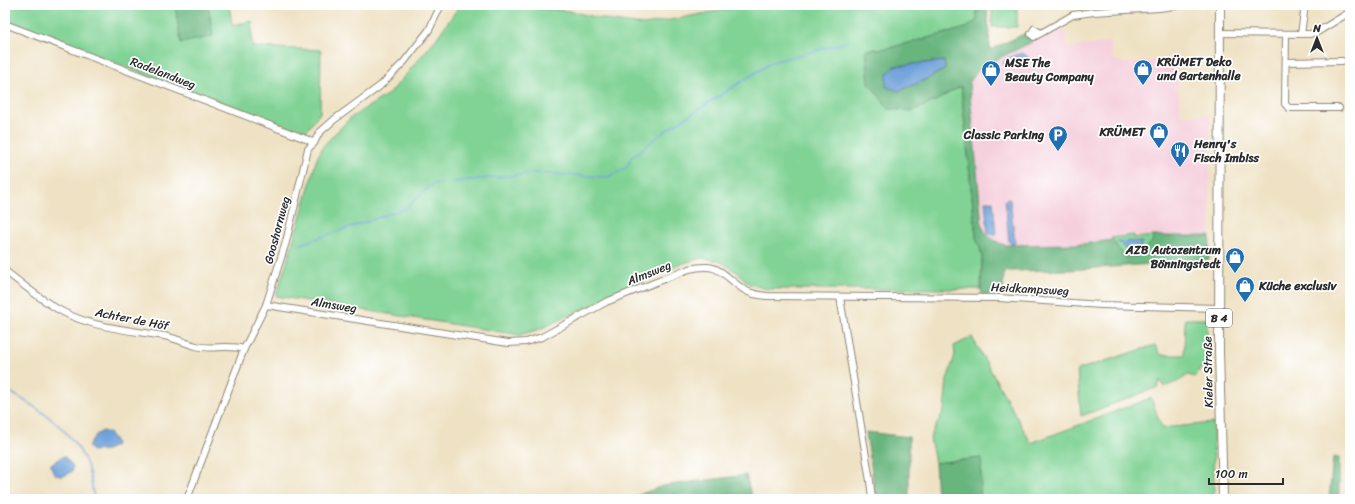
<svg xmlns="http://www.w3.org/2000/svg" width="1355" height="504" font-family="Sriracha,sans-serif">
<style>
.built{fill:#f5cfdc}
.green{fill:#81d395;stroke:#567f60}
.forest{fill:#68b57e;stroke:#4a7054;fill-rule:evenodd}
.water{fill:#6ea0d9;stroke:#4c6682}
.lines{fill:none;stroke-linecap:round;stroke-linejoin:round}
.stream{stroke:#6ea0d9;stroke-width:1.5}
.minor-casing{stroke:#8d8678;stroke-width:8}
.major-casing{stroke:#8d8678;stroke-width:10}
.minor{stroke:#fff;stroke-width:6}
.major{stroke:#fff;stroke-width:8}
.labels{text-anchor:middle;stroke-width:3.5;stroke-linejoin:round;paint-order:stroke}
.shield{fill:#fff;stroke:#6b6b6b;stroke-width:1}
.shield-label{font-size:11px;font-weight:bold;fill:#2b2b2b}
.poi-label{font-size:12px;font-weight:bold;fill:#2b2b2b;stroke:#fff;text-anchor:start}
.street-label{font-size:12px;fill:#2b2b2b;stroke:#fff}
</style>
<rect width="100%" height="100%" fill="#fff"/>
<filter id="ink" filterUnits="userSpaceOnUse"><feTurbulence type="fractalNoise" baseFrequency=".025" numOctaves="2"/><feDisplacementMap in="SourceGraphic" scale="8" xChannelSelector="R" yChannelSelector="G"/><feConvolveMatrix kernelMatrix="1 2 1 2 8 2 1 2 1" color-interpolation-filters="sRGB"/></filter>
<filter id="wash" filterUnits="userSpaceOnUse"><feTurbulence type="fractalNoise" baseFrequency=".012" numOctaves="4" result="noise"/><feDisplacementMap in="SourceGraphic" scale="16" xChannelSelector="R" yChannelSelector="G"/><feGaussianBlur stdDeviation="0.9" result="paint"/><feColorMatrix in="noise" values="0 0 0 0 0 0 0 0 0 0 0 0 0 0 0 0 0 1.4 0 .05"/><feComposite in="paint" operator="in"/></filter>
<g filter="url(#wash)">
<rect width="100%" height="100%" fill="#efe2c4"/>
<!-- built -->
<polygon class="built" points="1064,26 1067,48 1110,42 1112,59 1126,63 1154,60 1177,60 1177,76 1181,115 1210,115 1210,236 1154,236 1112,240 1083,244 1004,245 993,240 986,235 982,225 969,83 981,67"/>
<!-- green -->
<g class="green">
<polygon points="5,5 175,5 181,43 213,36 208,5 229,5 232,25 252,21 252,47 321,50 320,113 305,133 11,25 5,21"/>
<polygon points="460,5 509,5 569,11 613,21 644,25 748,5 976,5 977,20 966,28 889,48 866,50 869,83 890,109 913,111 937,100 961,86 976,237 982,255 981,289 766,289 749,284 737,272 719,261 701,258 681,264 540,329 520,335 276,296 289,255 308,191 316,161 323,146 350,118 390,93 436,39"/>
<rect x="992" y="5" width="25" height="22"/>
<polygon points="1134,235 1134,238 1154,236 1152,242 1138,256 1125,257 1111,238"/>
<polygon points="1185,319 1207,319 1207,359 1195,377 1188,375 1179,381 1164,387 1160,380 1158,387 1081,416 1077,370 1155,345 1161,355 1184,355"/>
<polygon points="972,337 1031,443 1151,398 1162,428 1213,423 1214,499 980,499 981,458 935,463 930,438 944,410 947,380 955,355 954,346"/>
</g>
<!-- forest -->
<g class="forest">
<polygon points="175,5 208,5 213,36 181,43"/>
<path d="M976,5H987L990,50L1026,33L1032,42L981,67L969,83L982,225C987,238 991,239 1004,245L1083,244L1112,240L1125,257L1138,256L1152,242L1154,236H1210L1209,260L1069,270L1004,271L1003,295H982L981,289L982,255L976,237L961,86L937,100L913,111L889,109L869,83L866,50L889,48L966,28L977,20ZM944,61L945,69L925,80L899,91L894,66Z"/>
<polygon points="866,432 909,437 909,499 876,499"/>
<polygon points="1333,457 1339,458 1339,499 1329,499"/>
<polygon points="982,458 980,499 937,499 935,463"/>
<polygon points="746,475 752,499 628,499 662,486"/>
</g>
<!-- water -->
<g class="water">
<path d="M1021,53C1025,54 1029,56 1029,61L1002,64L1006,59Z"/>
<polygon points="944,61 945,69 925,80 899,91 886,87 887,74 894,66"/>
<polygon points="1009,199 1010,200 1015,242 1013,245 1009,242 1005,200"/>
<polygon points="985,201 993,201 996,234 988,234"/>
<path d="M1117,241L1141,242H1142L1137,255C1127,256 1125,246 1117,241Z"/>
<path d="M103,431C110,433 113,436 116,443L115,446L106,450L92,451L88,446C92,440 95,434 103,431Z"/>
<path d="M64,456L73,466L72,471C64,479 52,478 51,464Z"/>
</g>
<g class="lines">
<!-- stream -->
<g class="stream">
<polyline points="301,244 406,208 433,184 536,173 608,177 626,168 632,157 665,131 772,62 848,42"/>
<path d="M5,389C36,407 69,426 85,460C90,471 92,486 94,499"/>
</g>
</g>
</g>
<g filter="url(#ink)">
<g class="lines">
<defs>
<g id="minor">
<polyline points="5,24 306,139 314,143"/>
<polyline points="1041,33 1034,29 1031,34 1034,37 1073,15 1093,12 1159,8 1182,5"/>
<polyline points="1220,33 1310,34 1319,31 1350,12"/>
<polyline points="1286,34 1285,104 1289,108 1339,108"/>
<polyline points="1301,34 1305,5"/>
<polyline points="1286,62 1342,61"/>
<path d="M5,271C24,285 42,301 63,312C94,328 129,330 164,336C175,338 185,343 196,346C212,350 228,344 244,349"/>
<polyline points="840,297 870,481 872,499"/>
<path d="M266,305L508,343L526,342L542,337L606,302L689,269C720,262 720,273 743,289C750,294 758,295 767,296L999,298L1101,305L1219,308"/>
<polyline points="187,499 244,349 266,305 286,242 308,149 314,143 319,133 335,119 380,86 404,62 429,30 441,5"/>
</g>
<polyline id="major" points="1220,5 1219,352 1223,499"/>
</defs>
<!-- minor casing -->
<use href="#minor" class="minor-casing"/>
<!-- major casing -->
<use href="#major" class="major-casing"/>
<!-- minor -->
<use href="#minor" class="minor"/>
<!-- major -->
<use href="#major" class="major"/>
</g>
</g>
<!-- icons -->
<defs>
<symbol id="shop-pin" viewBox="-11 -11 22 30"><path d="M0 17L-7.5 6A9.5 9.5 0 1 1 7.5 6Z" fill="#1f6fb2" stroke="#fff"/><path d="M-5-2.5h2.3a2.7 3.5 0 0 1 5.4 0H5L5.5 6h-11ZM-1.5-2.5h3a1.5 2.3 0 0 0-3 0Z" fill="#fff"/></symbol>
<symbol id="parking-pin" viewBox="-11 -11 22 30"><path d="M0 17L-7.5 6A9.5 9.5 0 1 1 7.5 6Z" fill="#1f6fb2" stroke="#fff"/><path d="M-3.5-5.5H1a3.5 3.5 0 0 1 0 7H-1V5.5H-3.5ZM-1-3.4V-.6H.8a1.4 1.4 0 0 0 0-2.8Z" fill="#fff"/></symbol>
<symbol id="restaurant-pin" viewBox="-11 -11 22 30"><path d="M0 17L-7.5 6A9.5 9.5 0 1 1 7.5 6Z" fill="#1f6fb2" stroke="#fff"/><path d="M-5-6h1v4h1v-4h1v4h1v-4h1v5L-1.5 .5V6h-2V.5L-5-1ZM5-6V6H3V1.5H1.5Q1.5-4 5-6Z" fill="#fff"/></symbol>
</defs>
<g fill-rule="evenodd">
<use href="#shop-pin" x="1132" y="58" width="22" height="30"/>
<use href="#shop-pin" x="980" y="59" width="22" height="30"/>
<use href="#shop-pin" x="1148" y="121" width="22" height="30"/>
<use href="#parking-pin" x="1047" y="124" width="22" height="30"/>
<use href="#restaurant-pin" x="1169" y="140" width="22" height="30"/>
<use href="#shop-pin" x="1224" y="246" width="22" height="30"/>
<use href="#shop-pin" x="1234" y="275" width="22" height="30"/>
</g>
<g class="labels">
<!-- shield labels -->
<rect class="shield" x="1206" y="309" width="26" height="18" rx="3"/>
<g class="shield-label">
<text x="1219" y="322">B 4</text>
</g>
<!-- poi labels -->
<g class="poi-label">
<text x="1157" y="66">KRÜMET Deko<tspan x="1157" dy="14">und Gartenhalle</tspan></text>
<text x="1005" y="67">MSE The<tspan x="1005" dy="14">Beauty Company</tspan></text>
<text x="1145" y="136" text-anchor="end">KRÜMET</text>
<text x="1044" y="139" text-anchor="end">Classic Parking</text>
<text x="1194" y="148">Henry's<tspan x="1194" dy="14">Fisch Imbiss</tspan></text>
<text x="1221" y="254" text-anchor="end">AZB Autozentrum<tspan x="1221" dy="14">Bönningstedt</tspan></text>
<text x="1259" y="290">Küche exclusiv</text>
</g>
<!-- street labels -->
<g class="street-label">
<text transform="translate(163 73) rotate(21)" y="4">Radelandweg</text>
<text transform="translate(277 230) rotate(-75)" y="4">Gooshornweg</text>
<text transform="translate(649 273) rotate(-22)" y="4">Almsweg</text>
<text transform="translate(1030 289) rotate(3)" y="4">Heidkampsweg</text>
<text transform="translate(334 305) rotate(9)" y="4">Almsweg</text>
<text transform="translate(132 319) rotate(11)" y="4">Achter de Höf</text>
<text transform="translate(1208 372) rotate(-91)" y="4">Kieler Straße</text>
</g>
</g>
<!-- margin -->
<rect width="1355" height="504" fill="none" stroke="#fff" stroke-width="20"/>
<!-- north arrow -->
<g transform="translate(1317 38)" stroke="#ffffff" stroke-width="3" paint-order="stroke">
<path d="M0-3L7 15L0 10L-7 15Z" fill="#2b2b2b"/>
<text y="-6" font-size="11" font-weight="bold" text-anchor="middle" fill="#2b2b2b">N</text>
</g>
<!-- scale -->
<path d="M1209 478v6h74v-6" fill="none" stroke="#2b2b2b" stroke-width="2"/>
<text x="1215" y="478" font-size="12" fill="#2b2b2b" stroke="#ffffff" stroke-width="3" paint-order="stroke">100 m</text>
</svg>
